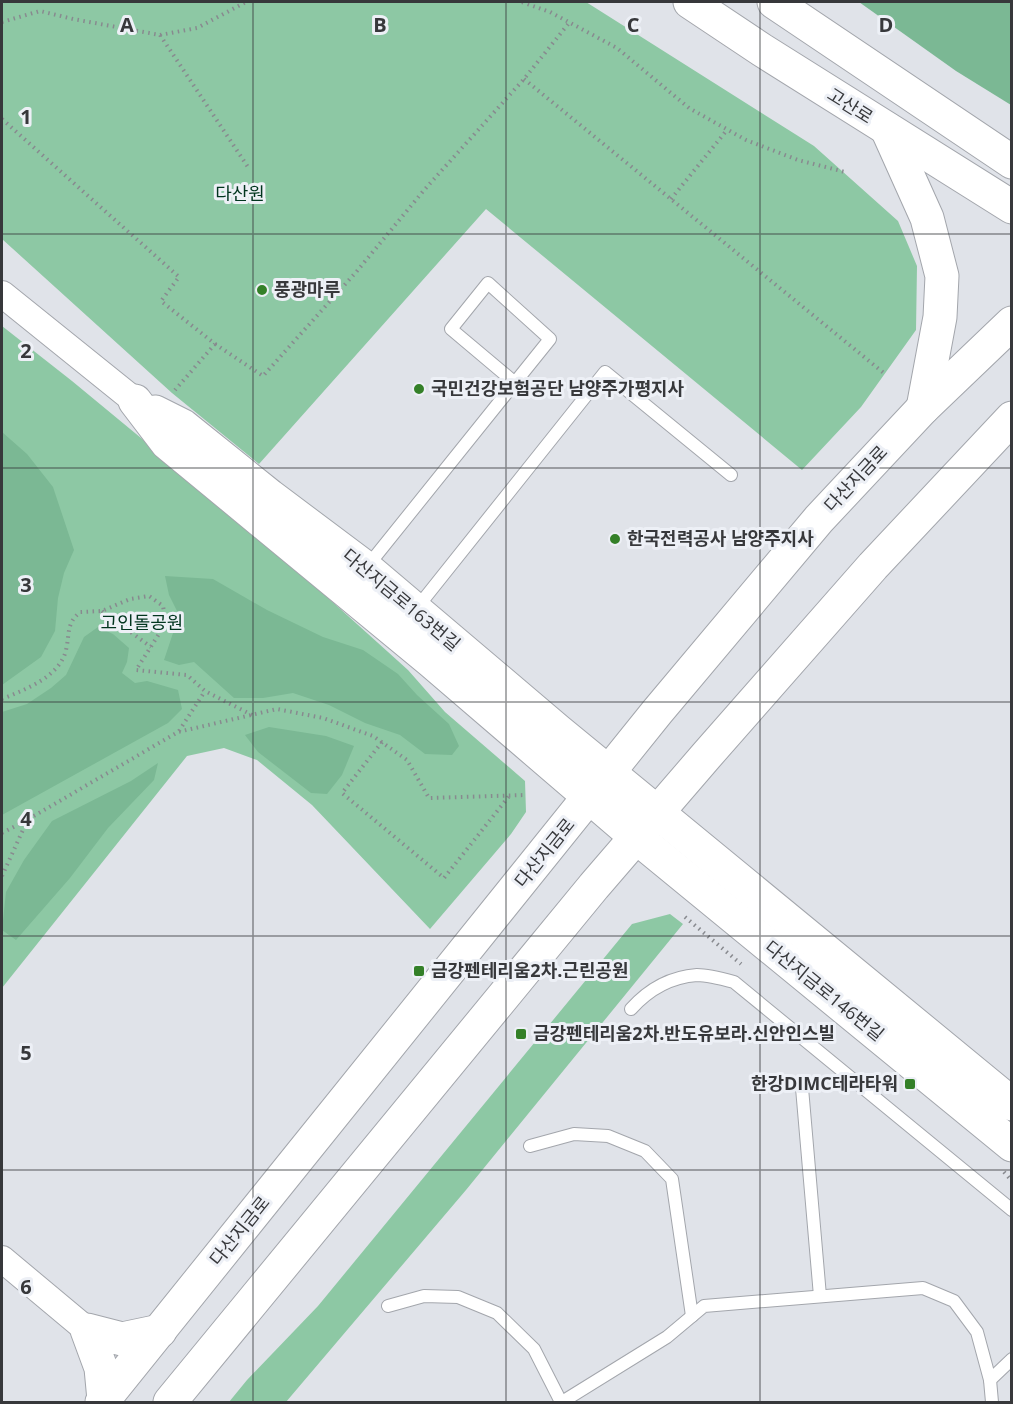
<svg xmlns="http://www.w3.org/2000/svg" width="1013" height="1404" font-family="'Open Sans','Noto Sans KR',sans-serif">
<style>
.green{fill:#8dc8a4}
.forest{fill:#7bb894}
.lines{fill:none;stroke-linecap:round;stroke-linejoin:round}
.lane-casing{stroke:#a3a6ac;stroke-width:14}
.street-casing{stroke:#a3a6ac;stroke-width:28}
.secondary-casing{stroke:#a3a6ac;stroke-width:35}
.path{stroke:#888a8f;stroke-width:4;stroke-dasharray:1.5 4.5;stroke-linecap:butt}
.lane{stroke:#fff;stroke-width:12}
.street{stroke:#fff;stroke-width:26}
.secondary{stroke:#fff;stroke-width:33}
.grid{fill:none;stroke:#37383b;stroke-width:1.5;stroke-opacity:0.55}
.poi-dot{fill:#348028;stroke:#edf0f6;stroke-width:2}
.labels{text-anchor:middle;stroke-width:6;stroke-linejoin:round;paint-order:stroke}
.street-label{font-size:18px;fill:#37383b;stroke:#edf0f6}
.park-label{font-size:18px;fill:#01351e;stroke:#edf0f6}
.poi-label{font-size:18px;font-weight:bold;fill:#37383b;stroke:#edf0f6;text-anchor:start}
.grid-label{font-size:20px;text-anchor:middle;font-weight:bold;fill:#37383b;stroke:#edf0f6;stroke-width:6;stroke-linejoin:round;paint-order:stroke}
</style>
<rect width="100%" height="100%" fill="#e0e3e9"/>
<!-- green -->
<g class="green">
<polygon points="2,2 586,2 814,146 898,221 917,266 916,330 861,407 802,470 486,209 259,464 172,393 2,239"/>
<polygon points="2,326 72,381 256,533 408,670 445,712 525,781 526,812 511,834 430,929 312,805 257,760 224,748 187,756 2,988"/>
<polygon points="670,914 683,924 466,1190 286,1402 229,1402 247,1380 318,1306 632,924"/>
</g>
<!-- forest -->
<g class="forest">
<polygon points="859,2 1011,2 1011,105 956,71"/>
<polygon points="2,432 27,454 53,487 74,550 64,573 58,598 55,631 41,657 2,685"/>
<polygon points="165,576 213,579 267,610 323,637 363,650 398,674 417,695 449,724 459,746 452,755 425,754 400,735 365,723 329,705 293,693 263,698 234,698 194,662 179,665 164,660 179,615 169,595"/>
<polygon points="98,627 113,634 129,648 127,662 122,673 135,683 147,681 178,690 182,709 168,723 2,815 2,712 27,704 51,688 66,675 84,637"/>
<polygon points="269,727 326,736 354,746 342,775 327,794 311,793 258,752 245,735"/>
<polygon points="158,763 154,780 108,828 70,878 16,940 2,930 6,892 24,860 52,821 131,781"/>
</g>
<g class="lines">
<defs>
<g id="lane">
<polyline points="366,568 550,339 488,283 451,329 514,382"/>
<polyline points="416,609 605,372 731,475"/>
<path d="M631,1009C648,990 670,977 697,975C708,975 723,979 734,982L1012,1210"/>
<polyline points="802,1088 820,1296"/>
<polyline points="530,1146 574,1134 608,1136 645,1151 672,1179 692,1316"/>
<polyline points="388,1306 424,1296 458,1297 497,1313 534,1349 561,1402"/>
<polyline points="990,1380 1012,1359"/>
<polyline points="562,1402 667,1337 704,1306 923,1288 954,1301 977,1332 990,1380 992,1402"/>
</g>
<g id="street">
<polyline points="2,294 135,401"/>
<polyline points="2,1259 87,1330"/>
</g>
<g id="secondary">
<polyline points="690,2 762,50 1012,207"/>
<polyline points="774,2 1012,162"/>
<polyline points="887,129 927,218 942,276 940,317 923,408"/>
<polyline points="135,401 167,443 431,661 636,837 1012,1145"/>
<polyline points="155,412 183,426 270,496 366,568 557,730 1012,1104"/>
<polyline points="104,1400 101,1368 87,1330 122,1339 160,1331"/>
<polyline points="102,1402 657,712 819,519 923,408 1012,323"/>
<polyline points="170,1402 594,886 706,756 873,566 1012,418"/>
</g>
</defs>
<!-- lane casing -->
<use href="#lane" class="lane-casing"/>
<!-- street casing -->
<use href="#street" class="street-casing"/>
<!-- secondary casing -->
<use href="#secondary" class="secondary-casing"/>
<!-- path -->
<g class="path">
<polyline points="522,2 550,12 617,48 689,108 746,140 798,160 845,172"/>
<polyline points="2,22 40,11 73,19 160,35 197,28 246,2"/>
<polyline points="160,35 248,167"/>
<polyline points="524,79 885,374"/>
<polyline points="2,119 179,277 161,301 215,344 175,390"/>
<polyline points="671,199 727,130"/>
<polyline points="215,344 263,376 357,271 425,189 524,79 569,23"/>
<polyline points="102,611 151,647"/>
<path d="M2,699C24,690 60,677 66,650C70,633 66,624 80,612L102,611L130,599L149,596L163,606L166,623L136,670L187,675L205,691L252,715"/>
<polyline points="179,731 205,691"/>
<polyline points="382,742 342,793 444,878 510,795"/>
<polyline points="2,833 27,820 178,732 277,709 323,718 373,736 407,760 429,798 525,795"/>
<polyline points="2,876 27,821"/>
<polyline points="685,917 741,964"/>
<polyline points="1004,1172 1012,1181"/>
</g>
<!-- lane -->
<use href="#lane" class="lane"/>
<!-- street -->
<use href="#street" class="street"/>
<!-- secondary -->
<use href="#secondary" class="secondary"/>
</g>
<!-- grid -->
<path class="grid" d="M253,2V1402M506,2V1402M760,2V1402M2,234H1012M2,468H1012M2,702H1012M2,936H1012M2,1170H1012"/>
<!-- markers -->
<g class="poi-dot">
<circle cx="262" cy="290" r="6"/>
<circle cx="419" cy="389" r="6"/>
<circle cx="615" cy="539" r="6"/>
<rect x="413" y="965" width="12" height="12" rx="3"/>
<rect x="515" y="1028" width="12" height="12" rx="3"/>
<rect x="904" y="1078" width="12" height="12" rx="3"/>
</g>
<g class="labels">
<!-- street labels -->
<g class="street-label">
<text transform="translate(850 106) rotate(32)" y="6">고산로</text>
<text transform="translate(856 479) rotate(-47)" y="6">다산지금로</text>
<text transform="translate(401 600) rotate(40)" y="6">다산지금로163번길</text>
<text transform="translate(545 853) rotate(-51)" y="6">다산지금로</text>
<text transform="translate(824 991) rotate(39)" y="6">다산지금로146번길</text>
<text transform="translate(240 1231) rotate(-51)" y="6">다산지금로</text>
</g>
<!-- park labels -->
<g class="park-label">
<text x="240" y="200">다산원</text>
<text x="142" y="629">고인돌공원</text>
</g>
<!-- poi labels -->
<g class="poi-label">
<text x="274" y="296">풍광마루</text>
<text x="431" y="395">국민건강보험공단 남양주가평지사</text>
<text x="627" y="545">한국전력공사 남양주지사</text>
<text x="431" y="977">금강펜테리움2차.근린공원</text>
<text x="533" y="1040">금강펜테리움2차.반도유보라.신안인스빌</text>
<text x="898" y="1090" text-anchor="end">한강DIMC테라타워</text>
</g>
</g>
<g class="grid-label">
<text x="127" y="32">A</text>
<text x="380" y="32">B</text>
<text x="633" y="32">C</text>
<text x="886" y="32">D</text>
<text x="26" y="124">1</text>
<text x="26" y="358">2</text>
<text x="26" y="592">3</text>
<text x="26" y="826">4</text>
<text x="26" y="1060">5</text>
<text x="26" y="1294">6</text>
</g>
<!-- border -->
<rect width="1013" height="1404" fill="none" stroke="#37383b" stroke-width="6"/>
</svg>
